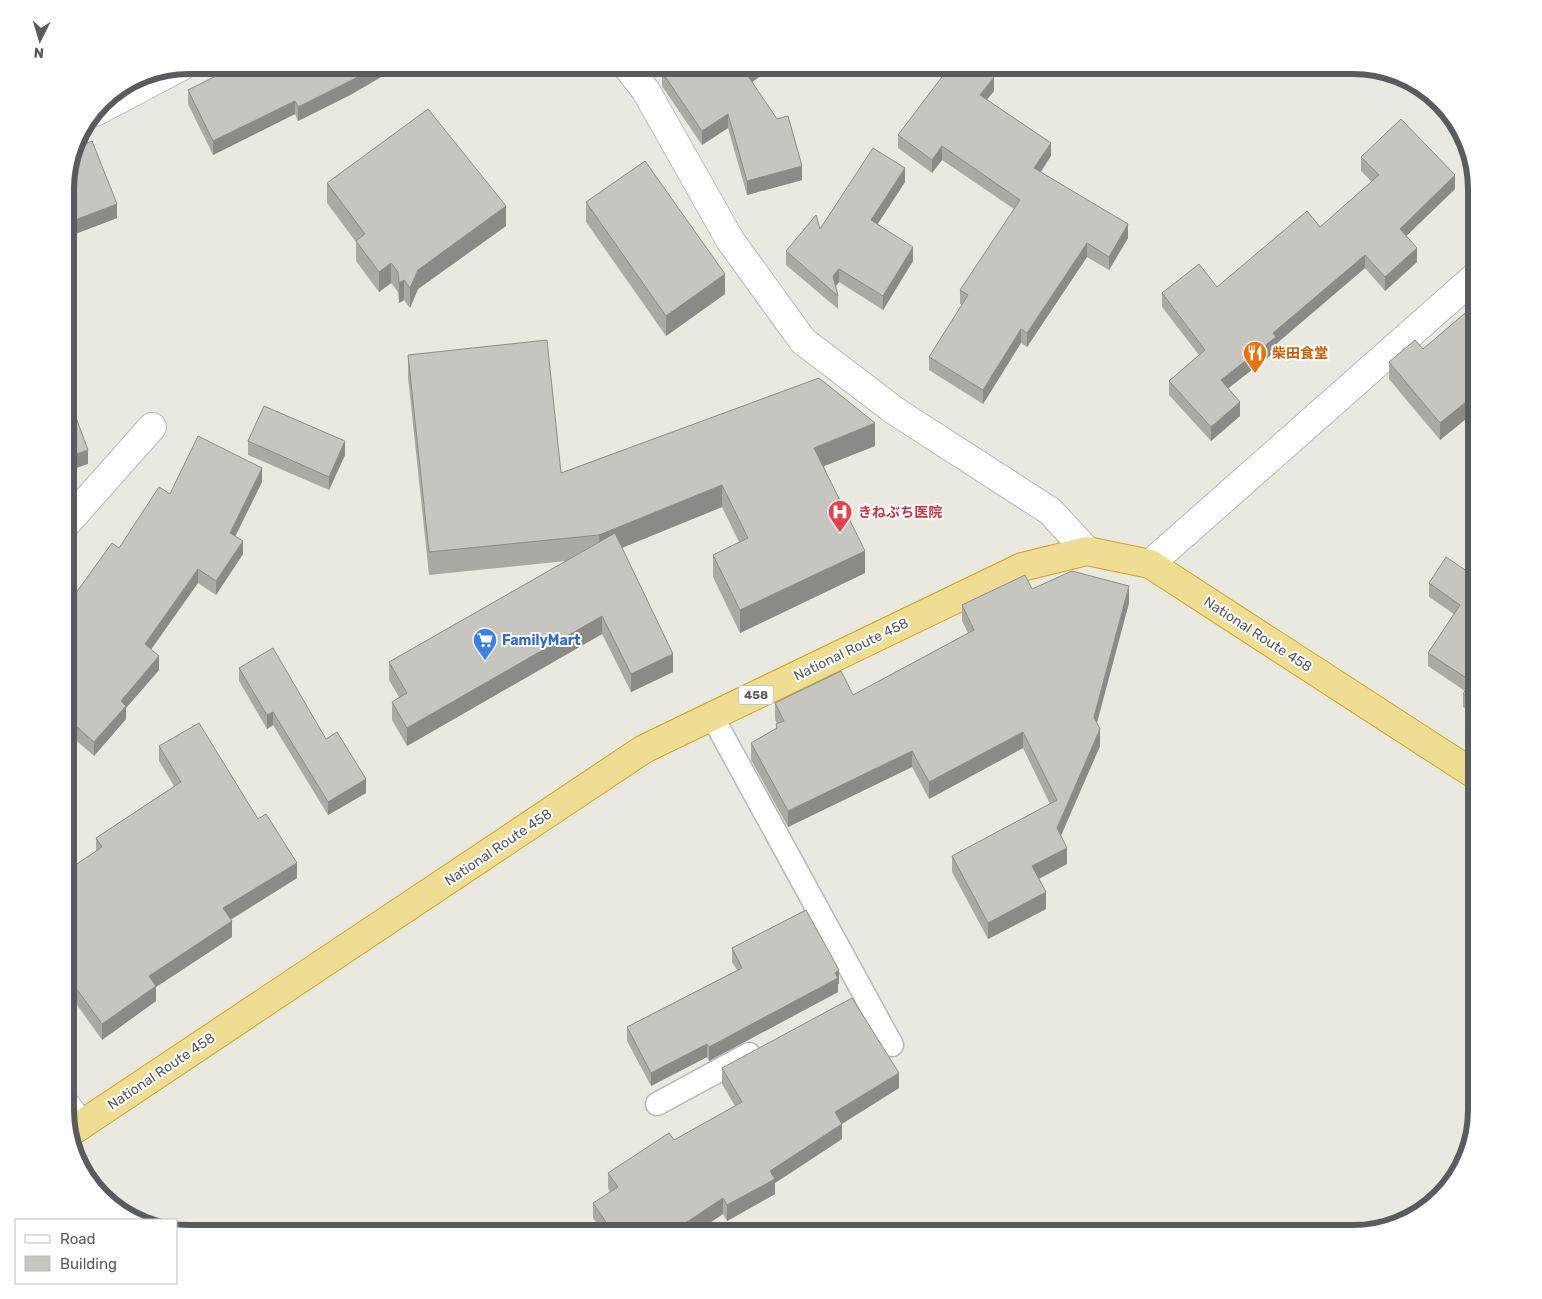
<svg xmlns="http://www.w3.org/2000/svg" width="1542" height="1299" font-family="Rubik,'Noto Sans JP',sans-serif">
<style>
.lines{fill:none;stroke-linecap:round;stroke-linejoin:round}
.lane-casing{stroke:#b6b7bc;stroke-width:25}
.street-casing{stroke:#b6b7bc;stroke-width:30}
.secondary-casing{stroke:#b4b6bb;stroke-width:30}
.highway-casing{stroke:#cfa21b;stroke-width:30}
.lane{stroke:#fff;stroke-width:22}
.street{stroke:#fff;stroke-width:28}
.secondary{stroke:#fff;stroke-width:28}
.highway{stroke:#efdd93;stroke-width:28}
.wall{fill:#aba9a4}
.shaded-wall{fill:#8b8a86}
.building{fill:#c7c5bf;stroke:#8b8a86}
.labels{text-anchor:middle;stroke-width:4;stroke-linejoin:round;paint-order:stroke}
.shield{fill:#fff;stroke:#8b8c8f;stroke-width:1}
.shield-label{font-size:12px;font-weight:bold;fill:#595b5f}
.food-label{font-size:14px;font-weight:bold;fill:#c56008;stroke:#fff;text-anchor:start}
.health-label{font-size:14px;font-weight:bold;fill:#be3a42;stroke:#fff;text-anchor:start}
.street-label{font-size:14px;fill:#595b5f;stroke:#fff}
.shop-label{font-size:14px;font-weight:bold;fill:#366cbe;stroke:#fff;text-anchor:start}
.rim{fill:none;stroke:#595b5f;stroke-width:6}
</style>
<rect width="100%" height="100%" fill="#eae9e0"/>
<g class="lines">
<defs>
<g id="lane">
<polyline points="712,716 892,1045"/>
<polyline points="657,1104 749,1054"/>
</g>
<g id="street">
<polyline points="95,112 182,66"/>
<polyline points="65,525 152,427"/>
<polyline points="65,1104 81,1125"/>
</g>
<g id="secondary">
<polyline points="626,65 646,91 730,240 803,341 895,411 1050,511 1087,551"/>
<polyline points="1150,564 1477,275"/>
</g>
<polyline id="highway" points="69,1133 644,749 1022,567 1087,551 1150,564 1477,776"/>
</defs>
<!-- lane casing -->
<use href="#lane" class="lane-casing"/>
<!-- street casing -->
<use href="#street" class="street-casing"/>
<!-- secondary casing -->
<use href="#secondary" class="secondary-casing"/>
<!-- highway casing -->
<use href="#highway" class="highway-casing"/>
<!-- lane -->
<use href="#lane" class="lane"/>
<!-- street -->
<use href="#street" class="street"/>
<!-- secondary -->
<use href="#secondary" class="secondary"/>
<!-- highway -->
<use href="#highway" class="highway"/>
</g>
<!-- wall -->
<g class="wall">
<polygon points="672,65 775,65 752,82 802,180 747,195 728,128 702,145 662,86 662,72"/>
<polygon points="188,90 352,94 298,121 295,114 213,155 188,104"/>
<polygon points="994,91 987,99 1051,156 1041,172 1128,238 1109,270 1087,257 1027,347 1021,343 983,404 929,370 929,357 962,305 960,304 960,290 1014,209 942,160 932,173 898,148 898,135"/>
<polygon points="1361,157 1455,189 1406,236 1417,262 1385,291 1365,268 1276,344 1276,351 1228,388 1240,416 1211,441 1169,395 1169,381 1199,355 1162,307 1162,293 1217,287 1320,227 1372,182 1361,171"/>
<polygon points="65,181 117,218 70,236 69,233 65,234"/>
<polygon points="905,182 877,225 913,261 883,310 839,282 836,286 838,296 838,309 786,265 786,251 820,229"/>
<polygon points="327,183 506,226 418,289 410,308 404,300 399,303 398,292 391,283 379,292 356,261 356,242 327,203"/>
<polygon points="586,202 725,294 666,336 586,222"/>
<polygon points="1477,316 1477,410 1440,440 1389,379 1389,362 1423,349"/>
<polygon points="408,355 561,473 875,446 824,466 865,573 740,633 713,577 713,555 739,542 722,507 622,548 673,672 631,692 602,634 407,746 392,720 392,702 399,697 389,680 389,662 566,561 429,575 408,377"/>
<polygon points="248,441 345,455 329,490 248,455"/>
<polygon points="262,482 235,536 243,554 216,595 198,583 151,649 159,670 126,708 126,719 94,756 70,735 65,741 65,608 119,548 170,494"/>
<polygon points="1477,578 1477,716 1463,707 1463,694 1465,691 1428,666 1428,653 1454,614 1429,597 1429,583"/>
<polygon points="1032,589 1129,603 1096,723 1100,746 1060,836 1067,864 1039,879 1046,909 988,939 952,872 952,856 1050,804 1023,748 929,799 912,767 788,827 751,760 751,743 776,729 776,724 777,724 775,719 775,703 853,695 968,633 962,621 962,605"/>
<polygon points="239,668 326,739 366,793 328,815 273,725 267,729 239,681"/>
<polygon points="159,746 258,819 297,878 231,920 232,937 156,987 156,1001 102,1040 65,988 65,872 96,852 96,838 174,786 159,761"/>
<polygon points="732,948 839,984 838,984 838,992 709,1061 707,1057 651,1086 627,1041 627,1027 737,970 732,962"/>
<polygon points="722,1068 899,1088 842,1124 842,1139 775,1183 775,1194 727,1221 723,1214 693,1234 604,1234 593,1218 593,1203 610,1192 608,1188 608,1173 674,1140 735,1106 722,1084"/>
</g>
<!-- shaded-wall -->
<g class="shaded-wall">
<polygon points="379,65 402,65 352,94 298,121 298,107"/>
<polygon points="757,65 775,65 746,87 746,73"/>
<polygon points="994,77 994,91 980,108 980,95"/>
<polygon points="295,101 295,114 213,155 213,141"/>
<polygon points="728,114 728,128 702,145 702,131"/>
<polygon points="1051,143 1051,156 1034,181 1034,168"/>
<polygon points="942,146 942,160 932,173 932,160"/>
<polygon points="802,166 802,180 747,195 747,181"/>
<polygon points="905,168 905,182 871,234 871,220"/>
<polygon points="1455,175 1455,189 1400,242 1400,229"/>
<polygon points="117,204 117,218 70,236 70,222"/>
<polygon points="506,206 506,226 418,289 410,308 410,288 418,270"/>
<polygon points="69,220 69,233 65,234 65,221"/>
<polygon points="1128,224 1128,238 1109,270 1109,257"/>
<polygon points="1087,243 1087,257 1027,347 1027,333"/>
<polygon points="913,247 913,261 883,310 883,296"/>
<polygon points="1417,248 1417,262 1385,291 1385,277"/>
<polygon points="1365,255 1365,268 1276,344 1276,351 1221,394 1221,380 1273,333"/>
<polygon points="391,263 391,283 379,292 379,272"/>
<polygon points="839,269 839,282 833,289 833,276"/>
<polygon points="725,274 725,294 666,336 666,316"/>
<polygon points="404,280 404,300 399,303 399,283"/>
<polygon points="1021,329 1021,343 983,404 983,390"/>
<polygon points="1477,393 1477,410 1440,440 1440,423"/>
<polygon points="1240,402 1240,416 1211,441 1211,427"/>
<polygon points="875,423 875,446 814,470 814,448"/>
<polygon points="345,441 345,455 329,490 329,477"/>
<polygon points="88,450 88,464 65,472 65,458"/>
<polygon points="262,468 262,482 230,547 230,533"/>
<polygon points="722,485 722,507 599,557 599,535"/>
<polygon points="243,541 243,554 216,595 216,581"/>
<polygon points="865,551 865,573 740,633 740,610"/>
<polygon points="198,569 198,583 145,658 145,644"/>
<polygon points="1129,586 1129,603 1094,734 1094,717"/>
<polygon points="602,616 602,634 407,746 407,728"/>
<polygon points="673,654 673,672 631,692 631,674"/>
<polygon points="159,656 159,670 126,708 126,719 94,756 94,742 121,701"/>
<polygon points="273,712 273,725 267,729 267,715"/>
<polygon points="70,721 70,735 65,741 65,727"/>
<polygon points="1100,729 1100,746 1057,845 1057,828"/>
<polygon points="1023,732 1023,748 929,799 929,782"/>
<polygon points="912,751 912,767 788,827 788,811"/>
<polygon points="366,779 366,793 328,815 328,802"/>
<polygon points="1067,848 1067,864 1032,882 1032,866"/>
<polygon points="297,863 297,878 223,924 223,908"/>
<polygon points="1046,892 1046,909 988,939 988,923"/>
<polygon points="232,921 232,937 156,987 156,1001 102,1040 102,1024 149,976"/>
<polygon points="839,970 839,984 838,984 838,992 709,1061 709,1047"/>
<polygon points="707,1044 707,1057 651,1086 651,1073"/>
<polygon points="899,1073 899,1088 835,1128 835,1112"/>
<polygon points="842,1124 842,1139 775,1183 775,1194 727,1221 727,1205 770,1171"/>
<polygon points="723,1198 723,1214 693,1234 669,1234"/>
</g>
<!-- building -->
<g class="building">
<polygon points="238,65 379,65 352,80 298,107 295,101 213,141 188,90"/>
<polygon points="672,65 757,65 746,73 777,119 788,116 802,166 747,181 728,114 702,131 662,72"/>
<polygon points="951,65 977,65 994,77 980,95 1051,143 1034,168 1128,224 1109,257 1087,243 1027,333 1021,329 983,390 929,357 968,295 960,290 1020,200 942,146 932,160 898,135"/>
<polygon points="428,109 506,206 418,270 410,288 404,280 399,283 398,272 391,263 379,272 356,241 365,234 327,183"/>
<polygon points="1401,119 1455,175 1400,229 1417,248 1385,277 1365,255 1273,333 1276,337 1221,380 1240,402 1211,427 1169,381 1205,350 1162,293 1199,264 1217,287 1307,211 1320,227 1379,175 1361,157"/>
<polygon points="92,141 117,204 70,222 69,220 65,221 65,181 74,148"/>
<polygon points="873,148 905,168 871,220 913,247 883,296 839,269 833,276 838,296 786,251 816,215 820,229"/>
<polygon points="645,161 725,274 666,316 586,202"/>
<polygon points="1471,308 1477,316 1477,393 1440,423 1389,362 1415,340 1423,349"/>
<polygon points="547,340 561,473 819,378 875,423 814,448 865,551 740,610 713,555 748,538 722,485 599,535 429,552 408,355"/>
<polygon points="264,406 345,441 329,477 248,441"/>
<polygon points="75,415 88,450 65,458 65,419"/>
<polygon points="198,436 262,468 230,533 243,541 216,581 198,569 145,644 159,656 121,701 126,706 94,742 70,721 65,727 65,657 71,650 65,645 65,608 112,543 119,548 159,487 170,494"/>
<polygon points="615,533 673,654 631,674 602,616 407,728 392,702 407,693 389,662"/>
<polygon points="1446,557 1477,578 1477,702 1463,694 1471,681 1428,653 1460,605 1429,583"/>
<polygon points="1072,571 1129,586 1094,717 1100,729 1057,828 1067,848 1032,866 1046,892 988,923 952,856 1057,800 1023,732 929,782 912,751 788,811 751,743 777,728 776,724 784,721 775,703 841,671 853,695 974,630 962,605 1025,575 1032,589"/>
<polygon points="273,648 326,739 337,732 366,779 328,802 273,712 267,715 239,668"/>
<polygon points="199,723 258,819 266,814 297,863 223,908 232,921 149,976 156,986 102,1024 65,973 65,872 102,847 96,838 181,782 159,746"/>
<polygon points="806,910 839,970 835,973 838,978 709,1047 707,1044 651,1073 627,1027 742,968 732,948"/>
<polygon points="852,998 899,1073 835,1112 842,1124 770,1171 775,1179 727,1205 723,1198 669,1234 614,1234 593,1203 618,1187 608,1173 669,1133 674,1140 742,1102 722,1068"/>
</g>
<!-- icons -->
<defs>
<symbol id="restaurant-pin" viewBox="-11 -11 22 30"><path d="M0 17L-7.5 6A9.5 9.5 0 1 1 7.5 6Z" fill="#e8710a" stroke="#fff"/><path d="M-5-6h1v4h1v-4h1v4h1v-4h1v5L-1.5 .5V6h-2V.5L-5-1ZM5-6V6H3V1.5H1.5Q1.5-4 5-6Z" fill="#fff"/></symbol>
<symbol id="hospital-pin" viewBox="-11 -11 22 30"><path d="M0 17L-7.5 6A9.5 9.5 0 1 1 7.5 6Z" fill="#e0444e" stroke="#fff"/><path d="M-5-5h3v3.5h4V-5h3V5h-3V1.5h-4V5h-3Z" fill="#fff"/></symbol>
<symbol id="supermarket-pin" viewBox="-11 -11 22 30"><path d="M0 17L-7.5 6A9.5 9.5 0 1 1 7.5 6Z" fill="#3f7fe0" stroke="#fff"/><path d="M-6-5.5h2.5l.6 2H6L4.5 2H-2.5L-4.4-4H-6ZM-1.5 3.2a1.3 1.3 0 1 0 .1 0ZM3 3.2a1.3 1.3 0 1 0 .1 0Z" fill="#fff"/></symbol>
</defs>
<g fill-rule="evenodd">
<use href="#restaurant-pin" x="1241" y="339" width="28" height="38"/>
<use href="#hospital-pin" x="826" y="498" width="28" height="38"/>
<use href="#supermarket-pin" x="471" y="626" width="28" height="38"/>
</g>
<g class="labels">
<!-- shield labels -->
<rect class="shield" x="738.5" y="685.5" width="35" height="19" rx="4"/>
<g class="shield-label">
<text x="756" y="699">458</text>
</g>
<!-- food labels -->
<g class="food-label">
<text x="1272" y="358">柴田食堂</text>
</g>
<!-- health labels -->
<g class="health-label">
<text x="858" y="517">きねぶち医院</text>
</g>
<!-- street labels -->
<g class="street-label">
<text transform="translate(1258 634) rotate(33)" y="5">National Route 458</text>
<text transform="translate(851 649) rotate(-26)" y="5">National Route 458</text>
<text transform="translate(498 847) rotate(-34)" y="5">National Route 458</text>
<text transform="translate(161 1071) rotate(-34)" y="5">National Route 458</text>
</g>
<!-- shop labels -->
<g class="shop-label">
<text x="502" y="645">FamilyMart</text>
</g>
</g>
<!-- crop -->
<path d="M0 0H1542V1299H0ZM189 74H1353A115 115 0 0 1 1468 189V1110A115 115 0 0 1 1353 1225H189A115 115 0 0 1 74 1110V189A115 115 0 0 1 189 74Z" fill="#fff" fill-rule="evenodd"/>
<path class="rim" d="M189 74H1353A115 115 0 0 1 1468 189V1110A115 115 0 0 1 1353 1225H189A115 115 0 0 1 74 1110V189A115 115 0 0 1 189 74Z"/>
<!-- legend -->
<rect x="15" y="1219" width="162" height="65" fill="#ffffff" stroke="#bdbdbf"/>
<rect x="25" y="1235" width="25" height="8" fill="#ffffff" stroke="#bdbdbf"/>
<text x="60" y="1244" font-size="15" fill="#595b5f">Road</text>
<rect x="25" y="1256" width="25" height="15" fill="#c7c5bf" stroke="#bdbdbf"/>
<text x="60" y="1269" font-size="15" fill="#595b5f">Building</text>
<!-- north arrow -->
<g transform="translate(40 40) rotate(185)" stroke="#ffffff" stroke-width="4" paint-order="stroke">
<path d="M0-4L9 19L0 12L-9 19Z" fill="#595b5f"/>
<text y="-8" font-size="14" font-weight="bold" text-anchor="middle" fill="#595b5f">N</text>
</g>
</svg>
